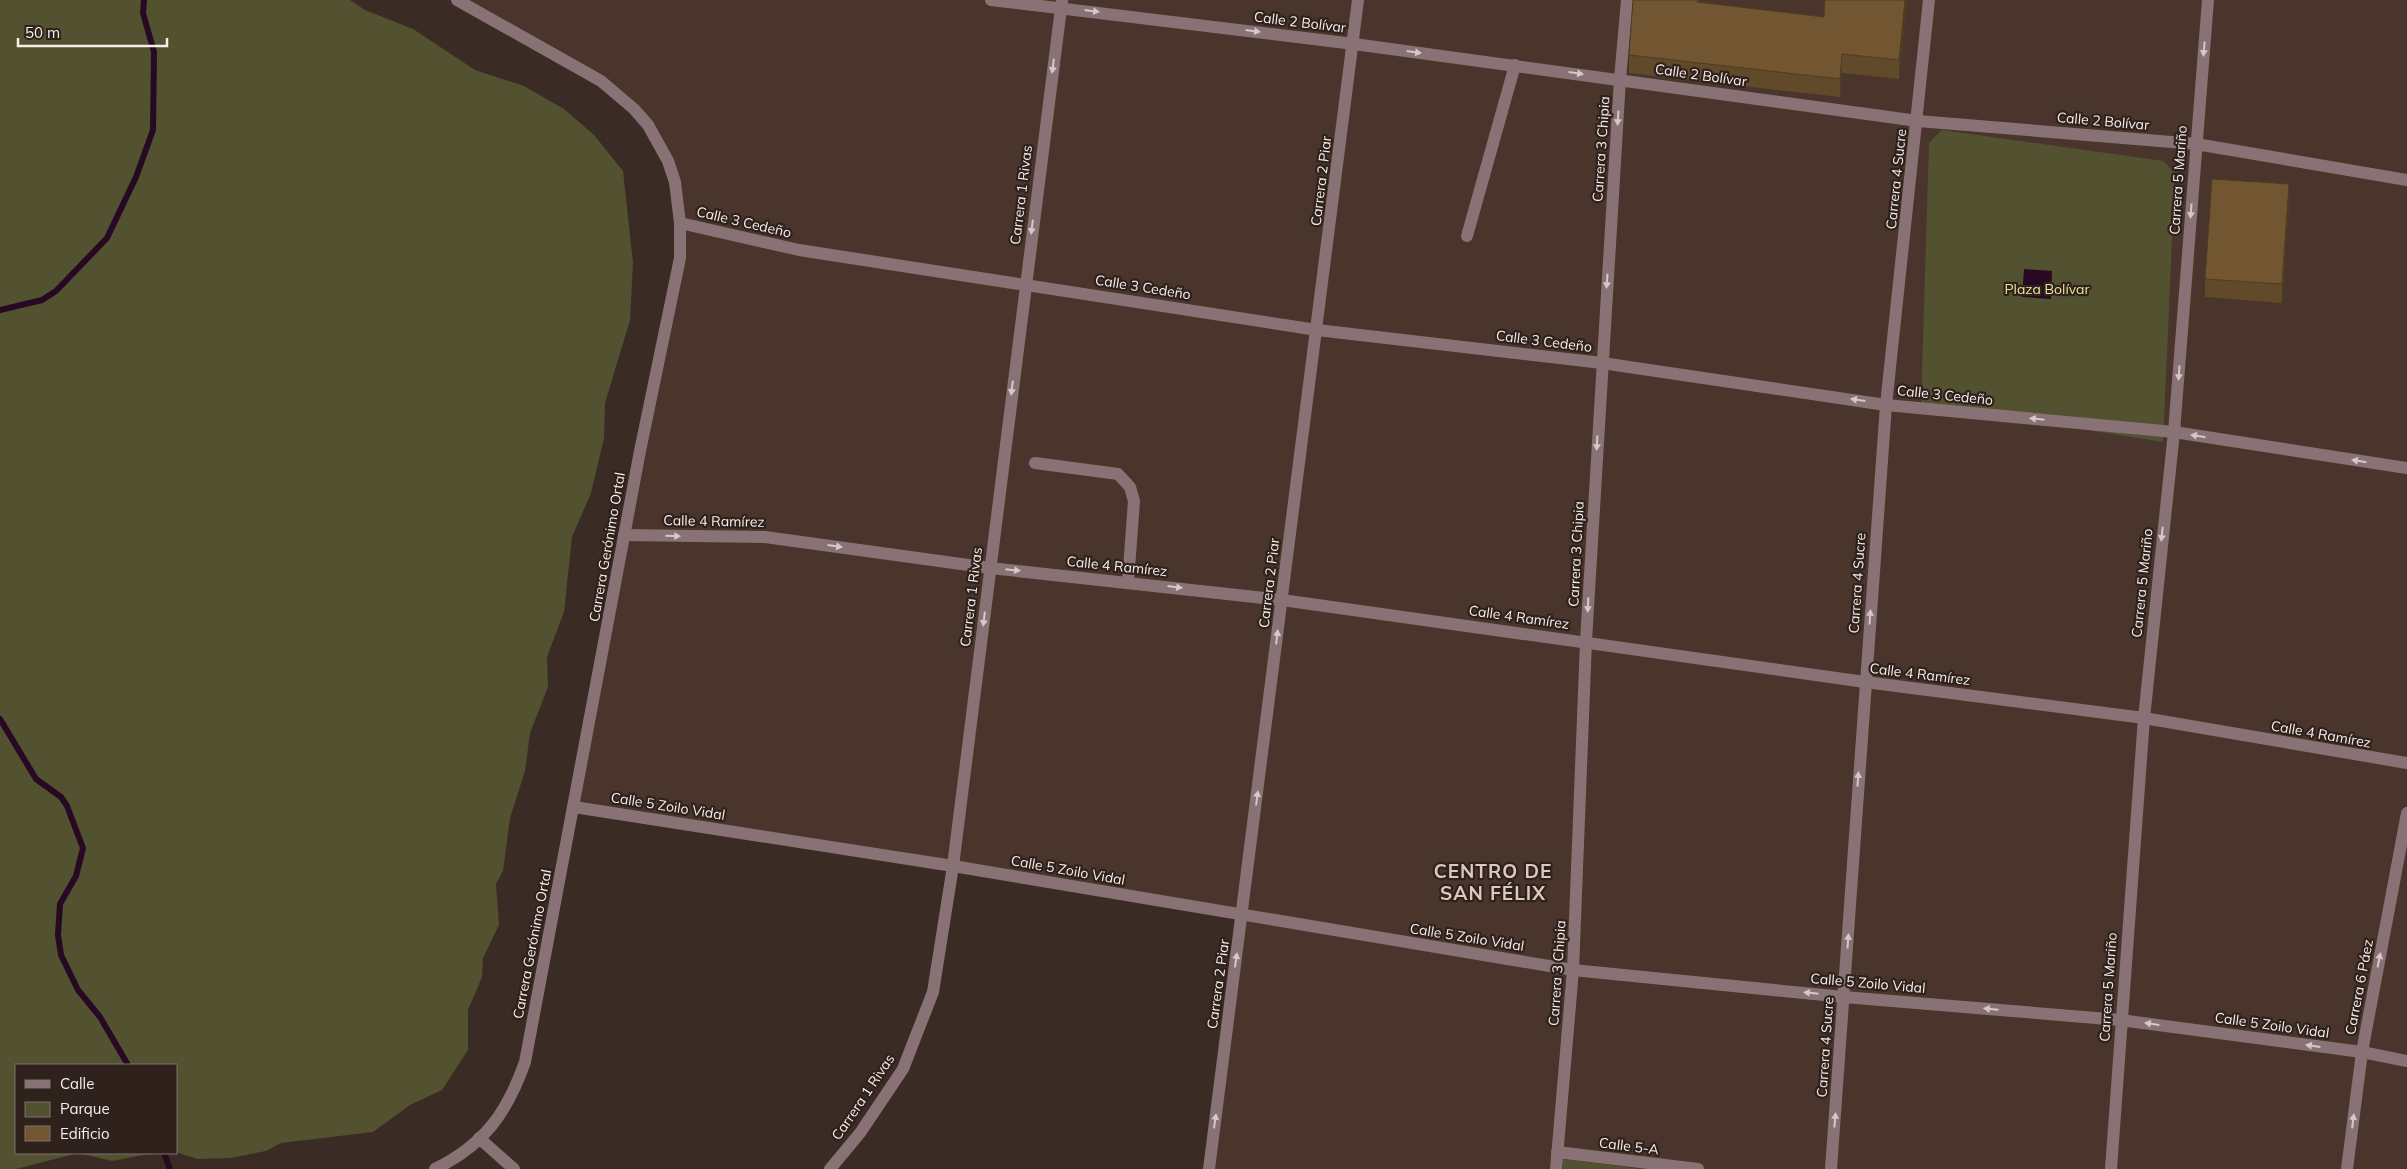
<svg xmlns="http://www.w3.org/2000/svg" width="2407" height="1169" font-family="Mulish,sans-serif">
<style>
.built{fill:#4a352d}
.green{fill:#525130}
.water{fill:#280923}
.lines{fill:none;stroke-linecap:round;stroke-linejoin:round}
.stream{stroke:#280923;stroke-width:6}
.minor{stroke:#897275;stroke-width:12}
.wall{fill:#614a2a}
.shaded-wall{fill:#4f3c22}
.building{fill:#715631;stroke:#4f3c22}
.oneway{fill:#d6c8c6}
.labels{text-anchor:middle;stroke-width:4.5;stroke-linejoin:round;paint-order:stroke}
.street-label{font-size:14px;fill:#f7ede9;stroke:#2f211c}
.park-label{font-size:14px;fill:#e7e59c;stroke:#2f211c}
.district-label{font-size:19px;font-weight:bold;letter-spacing:1px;fill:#dcc8c1;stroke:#2f211c}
</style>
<rect width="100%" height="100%" fill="#3a2b25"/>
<!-- built -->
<polygon class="built" points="457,0 2407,0 2407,1169 1209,1169 1242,916 573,808 680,258 668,161 621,97"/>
<!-- green -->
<g class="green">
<polygon points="0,0 350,0 365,10 413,29 475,70 524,86 564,109 594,135 623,171 633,263 630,320 605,403 604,438 591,493 572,537 564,612 547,657 548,687 530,733 525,771 510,818 503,871 496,884 499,925 483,958 482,977 468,1010 468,1050 442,1090 410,1105 373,1132 281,1143 266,1151 230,1158 197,1159 176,1152 176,1065 16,1065 16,1153 153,1153 112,1161 78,1153 16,1169 0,1169"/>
<polygon points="1942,130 2163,161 2175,173 2163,442 1921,404 1929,143"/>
<polygon points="1563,1159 1641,1169 1563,1169"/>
</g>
<!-- water -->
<polygon class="water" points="2024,269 2052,271 2051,299 2022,297"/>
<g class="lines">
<!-- stream -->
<g class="stream">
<polyline points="0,310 42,300 56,291 107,238 136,177 153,130 154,52 143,13 144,0"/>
<polyline points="0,719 36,779 61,797 67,806 83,848 76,876 60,904 58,935 61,955 78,990 100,1017 128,1065"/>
<polyline points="164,1153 170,1169"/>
</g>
<!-- minor -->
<g class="minor">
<polyline points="991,0 1354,44 1918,121 2196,144 2407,180"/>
<polyline points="680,223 799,250 1317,330 1602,363 1886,405 2174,432 2407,468"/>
<polyline points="1467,236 1515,65"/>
<polyline points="1035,463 1118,474 1130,487 1134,501 1128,582"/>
<polyline points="624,535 765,537 990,568 1282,600 1865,682 2144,718 2407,763"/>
<polyline points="574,807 953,866 1573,970 1844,997 2120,1020 2362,1052 2407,1061"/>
<polyline points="479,1138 514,1169"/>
<polyline points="1557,1152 1698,1169"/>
<path d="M435,1169C484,1145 507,1113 525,1062L640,451L680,258V223L675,182L668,161L648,125L634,109L601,81L457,0"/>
<polyline points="830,1169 860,1133 903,1069 933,992 953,866 1062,0"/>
<polyline points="1209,1169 1358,0"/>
<polyline points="1556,1169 1573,970 1586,641 1620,79 1627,0"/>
<polyline points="1831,1169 1886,405 1929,0"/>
<polyline points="2111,1169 2144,718 2174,432 2208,0"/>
<polyline points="2347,1169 2362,1052 2407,813"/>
</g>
</g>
<!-- wall -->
<g class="wall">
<polygon points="1633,0 1699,0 1699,3 1824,17 1907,0 1899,79 1842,73 1840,97 1629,73 1629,55"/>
<polygon points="2289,203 2282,303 2205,297 2205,279"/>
</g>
<!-- shaded-wall -->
<g class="shaded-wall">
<polygon points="1905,0 1907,0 1899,79 1899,60"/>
<polygon points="1842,54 1842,73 1840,97 1840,79"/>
<polygon points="2289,184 2289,203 2282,303 2282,284"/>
</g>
<!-- building -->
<g class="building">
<polygon points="1633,0 1697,0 1697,2 1824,17 1825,0 1905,0 1899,60 1842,54 1840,79 1629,55"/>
<polygon points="2212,179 2289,184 2282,284 2205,279"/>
</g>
<!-- one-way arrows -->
<defs><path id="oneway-solid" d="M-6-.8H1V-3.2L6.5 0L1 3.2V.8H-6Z" transform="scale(1.25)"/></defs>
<g class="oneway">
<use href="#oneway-solid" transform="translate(1092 11) rotate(7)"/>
<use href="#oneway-solid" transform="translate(1253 31) rotate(7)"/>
<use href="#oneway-solid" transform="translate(2204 49) rotate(95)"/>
<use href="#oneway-solid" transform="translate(1414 52) rotate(8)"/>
<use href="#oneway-solid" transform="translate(1053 66) rotate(97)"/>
<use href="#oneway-solid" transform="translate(1576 73) rotate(8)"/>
<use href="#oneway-solid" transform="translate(1618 118) rotate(94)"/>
<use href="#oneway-solid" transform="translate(2191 211) rotate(94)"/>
<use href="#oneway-solid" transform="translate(1032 227) rotate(97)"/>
<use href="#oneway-solid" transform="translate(1607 281) rotate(94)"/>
<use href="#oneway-solid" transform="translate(2179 373) rotate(94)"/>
<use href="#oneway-solid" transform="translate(1012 388) rotate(97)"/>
<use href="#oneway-solid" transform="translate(1858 400) rotate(-172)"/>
<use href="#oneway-solid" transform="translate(2037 419) rotate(-174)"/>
<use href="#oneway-solid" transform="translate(2198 436) rotate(-171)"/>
<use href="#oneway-solid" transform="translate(1597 443) rotate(93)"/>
<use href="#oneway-solid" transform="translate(2359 461) rotate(-171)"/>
<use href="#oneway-solid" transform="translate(2162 534) rotate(96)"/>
<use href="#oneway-solid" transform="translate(673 536) rotate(1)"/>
<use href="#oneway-solid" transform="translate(835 546) rotate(8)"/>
<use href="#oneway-solid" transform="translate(1013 570) rotate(6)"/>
<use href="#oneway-solid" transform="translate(1175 587) rotate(7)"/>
<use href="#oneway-solid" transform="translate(1588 605) rotate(93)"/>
<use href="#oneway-solid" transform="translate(1870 617) rotate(-86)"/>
<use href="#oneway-solid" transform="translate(984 619) rotate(97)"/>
<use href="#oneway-solid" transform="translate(1277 637) rotate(-83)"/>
<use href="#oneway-solid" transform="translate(1858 779) rotate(-86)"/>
<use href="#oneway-solid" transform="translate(1257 798) rotate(-83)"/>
<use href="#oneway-solid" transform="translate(1848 941) rotate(-86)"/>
<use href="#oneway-solid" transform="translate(1236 960) rotate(-82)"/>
<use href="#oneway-solid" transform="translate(2379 960) rotate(-79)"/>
<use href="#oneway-solid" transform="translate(1811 993) rotate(-174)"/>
<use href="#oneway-solid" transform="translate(1991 1009) rotate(-175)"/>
<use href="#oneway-solid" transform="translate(2152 1024) rotate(-172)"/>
<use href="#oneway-solid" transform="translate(2313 1046) rotate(-172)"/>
<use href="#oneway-solid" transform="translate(1835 1120) rotate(-85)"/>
<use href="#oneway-solid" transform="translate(1215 1121) rotate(-82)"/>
<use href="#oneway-solid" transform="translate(2353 1121) rotate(-83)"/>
</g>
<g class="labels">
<!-- street labels -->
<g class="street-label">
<text transform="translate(1300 22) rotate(7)" y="5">Calle 2 Bolívar</text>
<text transform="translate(1701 75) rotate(8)" y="5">Calle 2 Bolívar</text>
<text transform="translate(2103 121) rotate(5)" y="5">Calle 2 Bolívar</text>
<text transform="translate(1601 149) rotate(-86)" y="5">Carrera 3 Chipia</text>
<text transform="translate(1896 179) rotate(-84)" y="5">Carrera 4 Sucre</text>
<text transform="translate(2178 180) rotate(-86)" y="5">Carrera 5 Mariño</text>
<text transform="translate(1321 181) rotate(-83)" y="5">Carrera 2 Piar</text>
<text transform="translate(1021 195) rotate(-83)" y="5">Carrera 1 Rivas</text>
<text transform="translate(744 222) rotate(13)" y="5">Calle 3 Cedeño</text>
<text transform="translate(1143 287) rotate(9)" y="5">Calle 3 Cedeño</text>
<text transform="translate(1544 341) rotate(7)" y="5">Calle 3 Cedeño</text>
<text transform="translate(1945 395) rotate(6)" y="5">Calle 3 Cedeño</text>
<text transform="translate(714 521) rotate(1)" y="5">Calle 4 Ramírez</text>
<text transform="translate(607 547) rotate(-80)" y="5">Carrera Gerónimo Ortal</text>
<text transform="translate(1576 554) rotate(-87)" y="5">Carrera 3 Chipia</text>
<text transform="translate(1117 566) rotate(6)" y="5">Calle 4 Ramírez</text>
<text transform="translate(1269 583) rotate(-83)" y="5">Carrera 2 Piar</text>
<text transform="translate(1857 583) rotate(-86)" y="5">Carrera 4 Sucre</text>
<text transform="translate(2142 583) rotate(-84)" y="5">Carrera 5 Mariño</text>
<text transform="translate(971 597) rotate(-83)" y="5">Carrera 1 Rivas</text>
<text transform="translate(1519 617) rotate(8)" y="5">Calle 4 Ramírez</text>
<text transform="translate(1920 674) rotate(7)" y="5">Calle 4 Ramírez</text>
<text transform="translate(2321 734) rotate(10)" y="5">Calle 4 Ramírez</text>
<text transform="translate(668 806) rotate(9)" y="5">Calle 5 Zoilo Vidal</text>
<text transform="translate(1068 870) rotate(10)" y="5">Calle 5 Zoilo Vidal</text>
<text transform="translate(1467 937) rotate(9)" y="5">Calle 5 Zoilo Vidal</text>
<text transform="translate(532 944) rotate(-79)" y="5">Carrera Gerónimo Ortal</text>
<text transform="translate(1557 973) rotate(-86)" y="5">Carrera 3 Chipia</text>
<text transform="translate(1868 983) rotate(5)" y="5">Calle 5 Zoilo Vidal</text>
<text transform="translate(1218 984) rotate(-82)" y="5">Carrera 2 Piar</text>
<text transform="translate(2108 987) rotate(-86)" y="5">Carrera 5 Mariño</text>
<text transform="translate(2359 987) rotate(-79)" y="5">Carrera 6 Páez</text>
<text transform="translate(2272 1025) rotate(8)" y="5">Calle 5 Zoilo Vidal</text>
<text transform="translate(1825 1047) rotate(-86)" y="5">Carrera 4 Sucre</text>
<text transform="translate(863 1097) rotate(-56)" y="5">Carrera 1 Rivas</text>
<text transform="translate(1629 1146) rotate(7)" y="5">Calle 5-A</text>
</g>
<!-- park labels -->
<g class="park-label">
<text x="2047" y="294">Plaza Bolívar</text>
</g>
<!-- district labels -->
<g class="district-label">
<text x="1493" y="878">CENTRO DE<tspan x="1493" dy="22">SAN FÉLIX</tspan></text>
</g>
</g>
<!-- legend -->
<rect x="15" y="1064" width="162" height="90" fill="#2f211c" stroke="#7f736e"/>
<rect x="25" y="1080" width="25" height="8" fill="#897275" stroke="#7f736e"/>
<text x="60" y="1089" font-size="15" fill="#f7ede9">Calle</text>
<rect x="25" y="1102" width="25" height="15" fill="#525130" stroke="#7f736e"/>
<text x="60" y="1114" font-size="15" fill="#f7ede9">Parque</text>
<rect x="25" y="1126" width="25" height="15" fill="#715631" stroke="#7f736e"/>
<text x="60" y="1139" font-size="15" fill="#f7ede9">Edificio</text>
<!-- scale -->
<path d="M18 38v8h149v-8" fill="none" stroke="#f7ede9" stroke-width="2.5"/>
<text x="25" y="38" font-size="15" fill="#f7ede9" stroke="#2f211c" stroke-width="4" paint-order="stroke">50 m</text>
</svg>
